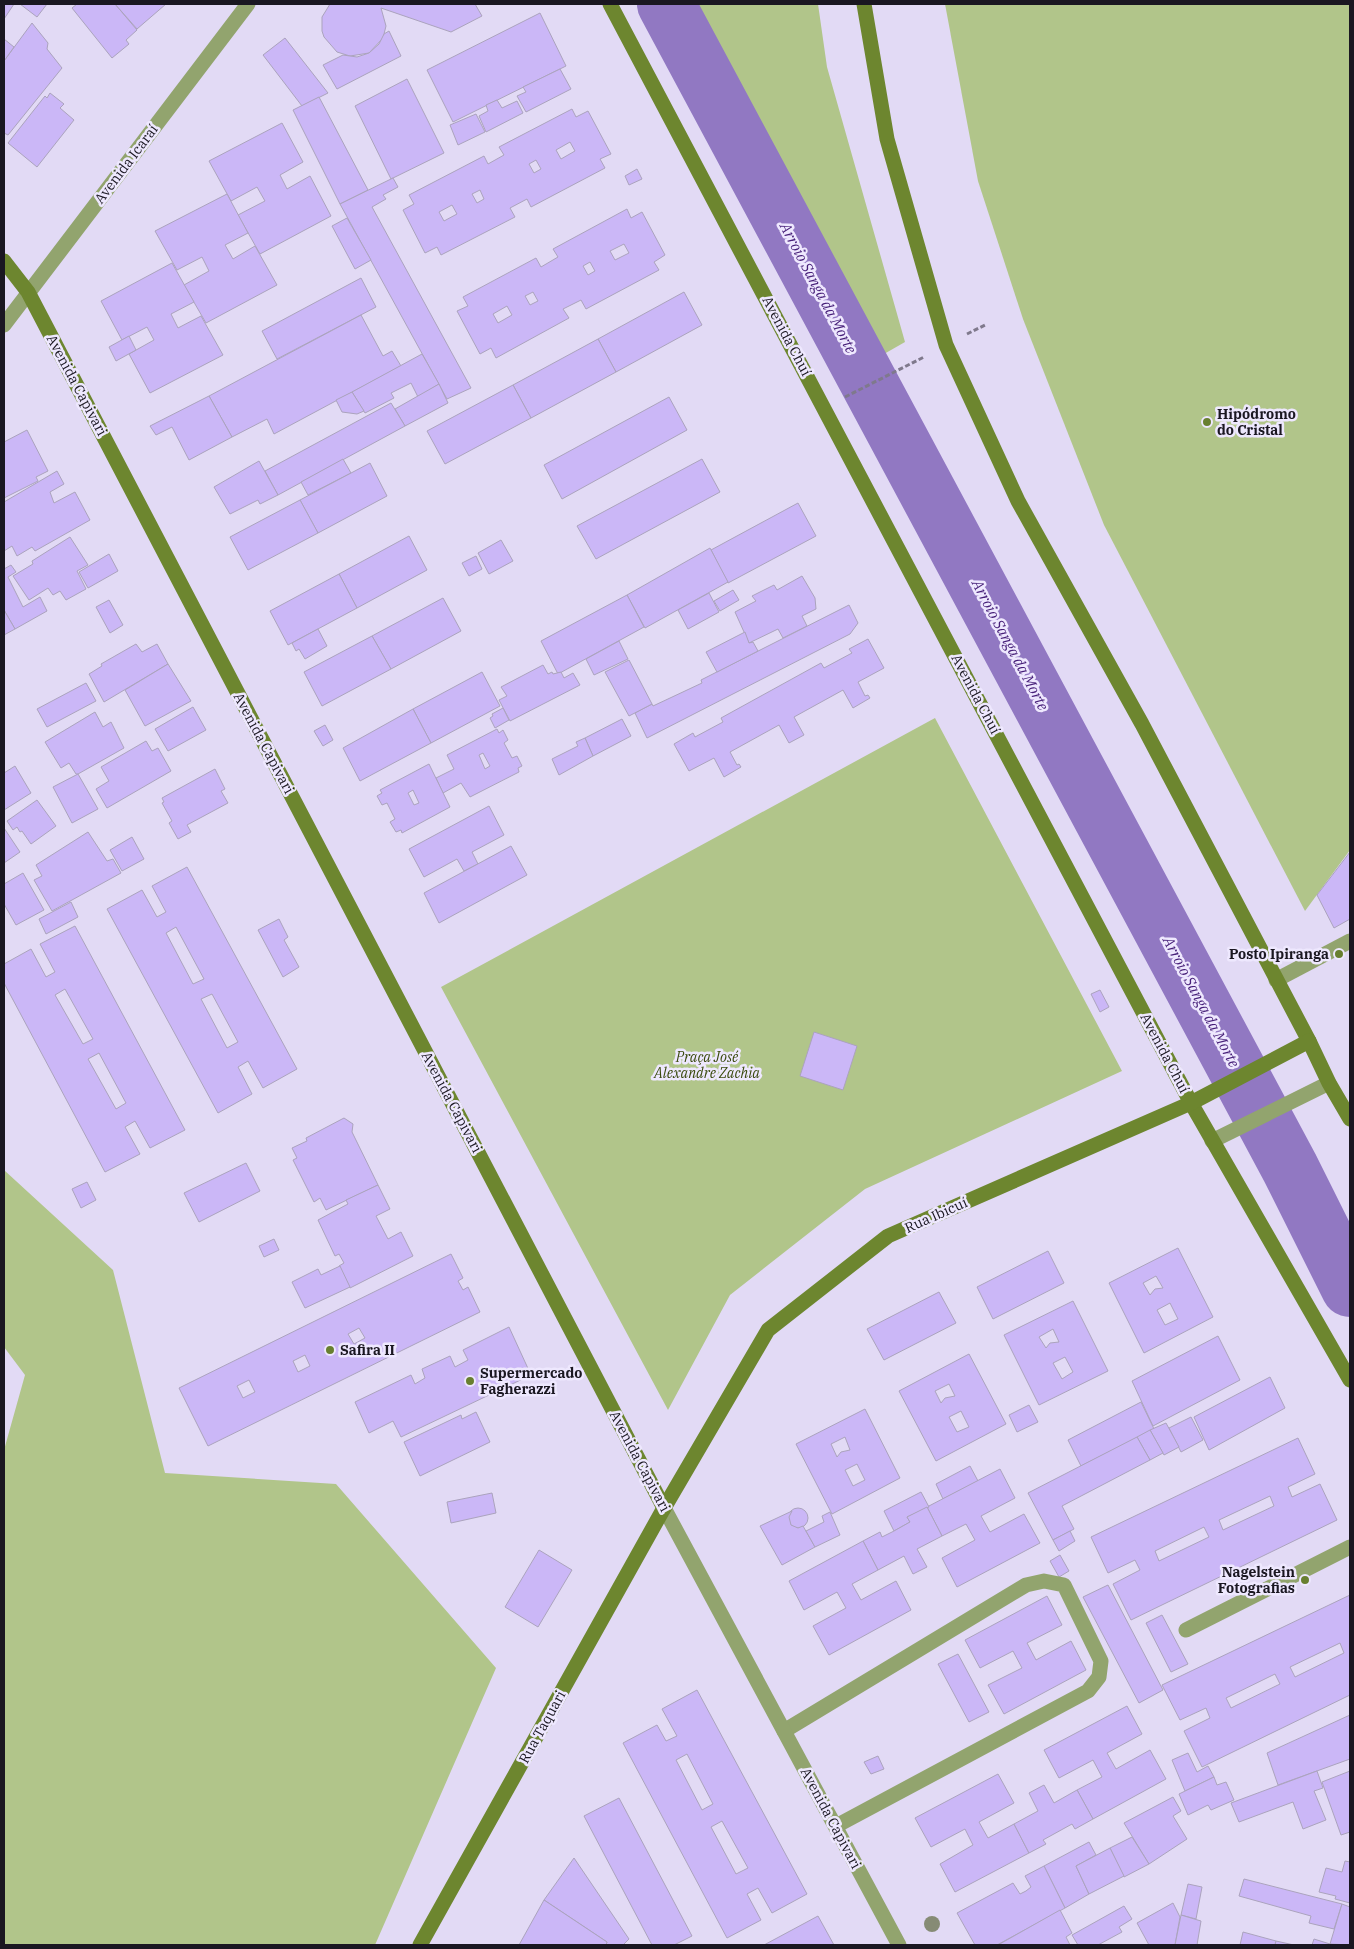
<svg xmlns="http://www.w3.org/2000/svg" width="1354" height="1949" font-family="'IBM Plex Serif',serif">
<style>
.green{fill:#b1c58a}
.lines{fill:none;stroke-linecap:round;stroke-linejoin:round}
.river{stroke:#9178c2;stroke-width:58}
.building{fill:#cbb7f7;stroke:#aba3bd;fill-rule:evenodd}
.path{stroke:#7f798c;stroke-width:3;stroke-dasharray:5 2.5;stroke-linecap:butt}
.lane{stroke:#92a46e;stroke-width:15}
.street{stroke:#92a46e;stroke-width:15}
.secondary{stroke:#6d862f;stroke-width:15}
.tree{fill:#868b75}
.poi-dot{fill:#687f30;stroke:#eee8fe;stroke-width:2}
.labels{text-anchor:middle;stroke-width:5;stroke-linejoin:round;paint-order:stroke}
.street-label{font-size:14px;fill:#1a1721;stroke:#eee8fe}
.poi-label{font-size:14px;font-weight:bold;fill:#1a1721;stroke:#eee8fe;text-anchor:start}
.park-label{font-size:14px;font-style:italic;fill:#3a4a0d;stroke:#eee8fe}
.water-label{font-size:15px;font-style:italic;fill:#472079;stroke:#eee8fe}
</style>
<rect width="100%" height="100%" fill="#e2daf5"/>
<!-- green -->
<g class="green">
<polygon points="696,4 818,4 827,67 905,342 884,354"/>
<polygon points="945,4 1350,4 1350,850 1305,911 1104,525 1023,319 978,181"/>
<polygon points="935,718 1122,1071 865,1189 730,1295 668,1410 441,987"/>
<polygon points="4,1170 113,1270 165,1473 336,1484 496,1668 375,1945 4,1945 4,1450 25,1375 4,1347"/>
</g>
<g class="lines">
<!-- river -->
<polyline class="river" points="666,4 1290,1168 1350,1288"/>
</g>
<!-- building -->
<g class="building">
<polygon points="4,4 14,4 4,19"/>
<polygon points="20,4 47,4 37,17"/>
<polygon points="77,4 115,4 137,30 126,40 129,44 112,58 72,8"/>
<polygon points="115,4 166,4 137,29"/>
<polygon points="330,4 475,4 482,16 451,32 381,8 386,26 383,38 369,53 350,56 337,52 324,37 322,31 322,17"/>
<polygon points="540,13 566,66 453,122 427,70"/>
<polygon points="32,23 48,43 47,49 62,68 8,135 4,133 4,61"/>
<polygon points="389,31 401,56 337,89 323,65 343,55 357,57 369,53 379,44 384,34"/>
<polygon points="285,38 328,93 302,106 263,55"/>
<polygon points="4,39 14,47 4,61"/>
<polygon points="560,69 571,89 526,112 517,96 526,92 523,87"/>
<polygon points="407,79 444,153 391,179 355,106"/>
<polygon points="50,93 64,104 60,108 74,120 37,167 8,143 45,96 47,98"/>
<polygon points="319,97 368,190 340,204 293,110"/>
<polygon points="497,100 502,108 517,101 523,113 486,132 479,116 488,111 486,105"/>
<path d="M572,109L576,117L588,111L611,154L600,159L605,168L531,207L527,199L510,208L515,217L441,255L437,247L425,253L403,210L414,204L409,195L484,156L488,164L504,155L499,147ZM570,142L575,151L561,159L556,150ZM536,160L541,169L534,173L529,164ZM480,190L484,199L477,203L472,194ZM452,205L457,214L444,221L439,212Z"/>
<polygon points="476,114 485,132 458,145 450,125"/>
<polygon points="282,123 303,162 280,175 287,189 310,176 331,216 260,254 238,215 265,201 257,187 231,201 209,161"/>
<polygon points="637,169 642,179 629,185 625,176"/>
<polygon points="393,178 398,187 383,195 386,199 372,207 471,388 447,399 340,204"/>
<polygon points="227,194 248,233 225,245 233,259 255,246 277,285 206,323 184,285 209,271 202,257 177,270 155,231"/>
<path d="M627,209L631,218L642,212L665,255L654,262L659,270L586,309L581,300L563,309L569,318L496,358L491,348L480,354L457,311L468,306L463,297L536,258L541,267L558,257L553,249ZM624,244L629,253L615,260L610,251ZM590,262L595,271L588,275L583,266ZM533,292L538,301L530,305L525,296ZM507,306L512,315L498,323L493,314Z"/>
<polygon points="347,218 371,260 355,269 332,226"/>
<polygon points="172,263 194,302 171,314 178,328 201,316 223,355 150,393 129,354 154,340 147,327 122,340 101,301"/>
<polygon points="361,278 376,307 277,359 262,331"/>
<polygon points="684,292 702,325 616,372 598,339"/>
<polygon points="361,315 383,356 392,351 401,366 274,434 267,419 232,437 209,396"/>
<polygon points="129,336 136,350 116,361 109,347"/>
<polygon points="598,339 616,372 531,418 513,385"/>
<polygon points="422,354 439,384 418,397 411,383 391,393 394,398 365,413 352,392"/>
<polygon points="439,384 448,403 405,426 395,409"/>
<polygon points="513,385 531,418 445,464 427,431"/>
<polygon points="352,392 364,411 357,414 342,412 336,400"/>
<polygon points="209,396 232,437 189,460 172,427 156,435 150,426"/>
<polygon points="669,397 687,430 562,499 544,465"/>
<polygon points="391,403 405,426 278,495 265,471"/>
<polygon points="27,430 48,471 36,477 38,481 4,498 4,442"/>
<polygon points="343,459 351,473 308,495 301,482"/>
<polygon points="702,459 720,492 596,559 577,526"/>
<polygon points="259,461 278,495 260,504 258,500 230,514 214,487"/>
<polygon points="370,463 387,496 318,533 300,500"/>
<polygon points="57,471 64,484 50,492 54,503 75,492 90,520 35,551 32,547 17,556 12,546 4,551 4,502"/>
<polygon points="300,500 318,533 248,570 230,537"/>
<polygon points="798,503 816,536 728,583 711,550"/>
<polygon points="409,536 427,570 357,608 339,574"/>
<polygon points="70,537 88,565 77,571 86,589 66,600 60,591 53,595 48,588 29,600 13,576 33,564 32,561"/>
<polygon points="501,540 513,561 489,574 478,553"/>
<polygon points="710,548 728,582 645,628 627,595"/>
<polygon points="109,554 118,571 88,588 79,572"/>
<polygon points="476,556 482,569 469,576 462,563"/>
<polygon points="11,565 16,572 8,577 23,607 40,597 47,611 15,629 4,610 4,569"/>
<polygon points="339,574 357,608 288,645 270,611"/>
<polygon points="802,576 815,598 816,609 802,616 807,626 783,638 778,629 749,643 735,612 756,601 752,596 774,585 777,590"/>
<polygon points="733,590 739,600 720,611 714,601"/>
<polygon points="709,593 719,612 688,629 678,610"/>
<polygon points="627,595 644,627 558,674 541,641"/>
<polygon points="443,598 461,631 391,669 372,636"/>
<polygon points="109,600 123,625 110,633 96,607"/>
<polygon points="849,605 858,623 850,634 647,738 635,713 652,704 653,706 702,683 701,680"/>
<polygon points="4,610 15,629 4,635"/>
<polygon points="318,629 327,646 305,659 299,649 296,651 292,643"/>
<polygon points="745,632 749,643 753,642 758,651 717,672 706,652"/>
<polygon points="372,636 391,669 322,706 304,672"/>
<polygon points="868,639 884,668 858,682 865,696 868,695 870,698 853,708 843,690 794,717 804,735 789,743 779,725 730,752 737,765 739,764 741,767 724,777 714,758 689,771 674,744 693,733 695,737 723,722 721,718 821,663 824,668 852,653 849,649"/>
<polygon points="619,641 628,659 594,675 586,659"/>
<polygon points="136,644 142,652 157,644 168,664 104,702 89,674 102,666 101,664"/>
<polygon points="629,660 652,704 629,716 605,672"/>
<polygon points="168,664 191,701 145,726 125,690"/>
<polygon points="543,665 548,674 552,672 553,674 561,672 564,678 573,673 580,685 510,721 499,700 507,696 501,687"/>
<polygon points="482,672 500,706 431,743 413,709"/>
<polygon points="86,683 96,701 47,727 37,709"/>
<polygon points="193,707 206,730 168,751 155,729"/>
<polygon points="503,708 509,720 495,728 490,718 493,716 492,714"/>
<polygon points="413,709 431,743 360,781 343,748"/>
<polygon points="95,712 103,727 111,722 124,748 78,774 76,774 69,763 61,768 45,742"/>
<polygon points="622,719 631,736 593,756 585,738"/>
<polygon points="325,725 333,740 323,746 314,731"/>
<path d="M497,729L499,733L503,730L508,740L504,743L512,758L517,756L522,766L518,768L519,772L470,797L461,783L443,793L436,778L454,769L447,755ZM483,753L490,766L485,769L479,755Z"/>
<polygon points="585,738 593,756 559,775 552,759 578,746 576,742"/>
<polygon points="146,741 152,751 158,748 171,771 107,808 96,789 109,781 101,767"/>
<path d="M429,764L450,807L402,833L401,830L396,832L390,822L395,819L387,803L382,805L377,796L382,793L380,790ZM413,790L419,803L414,805L408,793Z"/>
<polygon points="15,766 31,793 4,810 4,773"/>
<polygon points="215,769 225,789 221,791 228,803 187,825 191,832 178,839 169,823 172,821 162,803 164,802 162,798"/>
<polygon points="78,774 98,809 72,823 53,787"/>
<polygon points="37,800 56,826 31,844 22,831 20,832 17,827 13,830 7,821"/>
<polygon points="489,806 504,835 472,852 478,864 464,871 457,859 424,877 409,849"/>
<polygon points="4,828 20,852 4,863"/>
<polygon points="88,832 107,861 113,859 121,873 52,911 34,880 42,876 36,865"/>
<polygon points="132,837 144,859 122,871 110,850"/>
<polygon points="511,846 527,875 439,923 424,893"/>
<polygon points="1350,852 1350,919 1334,928 1317,895"/>
<path d="M187,867L297,1069L263,1088L248,1061L238,1067L252,1094L218,1113L107,909L142,890L157,917L166,912L152,886ZM176,927L204,979L193,984L166,933ZM212,994L238,1042L227,1048L201,999Z"/>
<polygon points="23,873 44,910 16,925 4,904 4,884"/>
<polygon points="71,902 78,917 46,934 39,919"/>
<polygon points="279,919 288,937 284,940 299,967 283,977 258,930"/>
<path d="M75,926L185,1130L150,1148L135,1121L125,1127L140,1154L105,1172L4,983V964L31,949L46,977L55,972L40,944ZM65,989L93,1039L83,1044L55,995ZM99,1053L126,1103L116,1109L88,1059Z"/>
<polygon points="1100,990 1109,1007 1100,1012 1091,994"/>
<polygon points="814,1032 857,1046 843,1090 800,1076"/>
<polygon points="344,1118 353,1124 352,1132 378,1185 326,1210 320,1198 314,1202 293,1160 297,1158 292,1148 307,1141 306,1138"/>
<polygon points="246,1163 260,1191 199,1222 184,1193"/>
<polygon points="87,1182 96,1200 81,1208 72,1189"/>
<polygon points="378,1185 390,1209 376,1216 388,1239 401,1232 413,1256 350,1288 339,1266 344,1263 339,1254 335,1256 318,1220 348,1204 346,1200"/>
<polygon points="274,1239 279,1250 264,1257 259,1246"/>
<path d="M1178,1248L1213,1317L1144,1353L1109,1283ZM1156,1276L1163,1288L1155,1289L1150,1295L1143,1283ZM1170,1303L1178,1319L1165,1325L1157,1310Z"/>
<polygon points="1048,1251 1064,1283 993,1319 977,1287"/>
<path d="M451,1254L463,1278L458,1281L463,1290L468,1287L480,1312L208,1446L179,1388ZM359,1328L365,1338L354,1344L348,1334ZM305,1355L310,1366L298,1372L293,1361ZM249,1380L255,1392L243,1398L237,1386Z"/>
<polygon points="340,1266 350,1287 305,1308 292,1282 318,1269 321,1275"/>
<polygon points="939,1292 956,1323 884,1360 867,1329"/>
<path d="M1073,1301L1108,1371L1039,1405L1004,1335ZM1053,1329L1059,1342L1050,1343L1046,1348L1039,1337ZM1065,1357L1073,1372L1062,1379L1053,1363Z"/>
<polygon points="509,1327 531,1375 401,1437 393,1421 369,1433 355,1402 411,1375 415,1384 425,1378 422,1369 450,1356 455,1367 468,1360 463,1350"/>
<polygon points="1218,1336 1240,1380 1153,1426 1132,1381"/>
<path d="M969,1354L1006,1424L936,1461L899,1391ZM949,1384L955,1396L945,1398L941,1403L935,1391ZM961,1411L969,1427L957,1432L949,1417Z"/>
<polygon points="1270,1377 1285,1408 1209,1450 1194,1417"/>
<polygon points="1141,1402 1154,1429 1081,1466 1068,1440"/>
<polygon points="1029,1405 1038,1422 1017,1432 1009,1415"/>
<path d="M865,1409L900,1478L832,1514L796,1444ZM845,1437L850,1450L841,1452L837,1457L831,1444ZM857,1464L865,1480L853,1486L845,1470Z"/>
<polygon points="476,1412 490,1442 420,1476 404,1442 461,1415 462,1419"/>
<polygon points="1191,1417 1203,1440 1181,1452 1169,1428"/>
<polygon points="1166,1423 1179,1447 1164,1455 1150,1430"/>
<polygon points="1150,1430 1163,1453 1150,1460 1137,1437"/>
<polygon points="1137,1437 1150,1460 1062,1506 1074,1529 1053,1540 1028,1493"/>
<path d="M1298,1438L1315,1474L1288,1487L1292,1497L1320,1484L1337,1520L1131,1620L1113,1584L1140,1570L1135,1560L1108,1573L1091,1537ZM1270,1496L1274,1506L1223,1530L1219,1520ZM1204,1527L1209,1537L1159,1561L1155,1551Z"/>
<polygon points="970,1466 978,1481 943,1499 936,1484"/>
<polygon points="1000,1469 1015,1498 981,1516 990,1532 1024,1514 1040,1543 957,1587 942,1558 975,1540 966,1524 942,1536 927,1507"/>
<polygon points="921,1492 929,1507 907,1517 910,1522 894,1531 884,1511"/>
<polygon points="492,1493 496,1513 451,1523 447,1502"/>
<polygon points="927,1507 942,1536 917,1549 927,1567 913,1574 904,1556 878,1570 863,1541 880,1532 882,1537 894,1531 910,1522 907,1517"/>
<circle cx="798" cy="1518" r="10"/>
<polygon points="792,1511 789,1517 791,1525 798,1528 803,1526 815,1547 782,1565 760,1526"/>
<polygon points="830,1512 840,1535 815,1547 806,1531 824,1522 822,1516"/>
<polygon points="1070,1531 1075,1541 1059,1551 1053,1540"/>
<polygon points="863,1541 878,1570 852,1584 861,1600 896,1581 911,1610 829,1655 813,1626 846,1608 837,1592 804,1610 789,1581"/>
<polygon points="539,1550 572,1570 538,1627 505,1607"/>
<polygon points="1060,1555 1069,1571 1059,1577 1050,1561"/>
<polygon points="1108,1585 1163,1690 1139,1703 1083,1597"/>
<path d="M1350,1595V1695L1202,1767L1184,1731L1210,1718L1206,1708L1180,1720L1162,1685ZM1340,1643L1344,1653L1295,1677L1290,1667ZM1275,1674L1280,1684L1231,1708L1226,1698Z"/>
<polygon points="1047,1596 1062,1625 1027,1643 1036,1660 1071,1641 1086,1670 1004,1714 988,1685 1022,1668 1013,1651 980,1668 965,1640"/>
<polygon points="1162,1615 1188,1664 1171,1672 1146,1623"/>
<polygon points="958,1654 989,1712 969,1722 938,1664"/>
<path d="M697,1690L807,1894L772,1913L758,1888L747,1894L761,1920L727,1938L623,1743L657,1725L666,1741L677,1736L662,1709ZM687,1754L713,1804L702,1810L676,1760ZM722,1821L748,1868L736,1874L711,1827Z"/>
<polygon points="1127,1706 1142,1734 1107,1753 1116,1769 1150,1750 1166,1779 1093,1819 1077,1790 1102,1777 1093,1760 1059,1778 1044,1750"/>
<polygon points="1350,1715 1350,1759 1278,1785 1267,1753"/>
<polygon points="1188,1753 1197,1772 1208,1766 1214,1777 1185,1791 1172,1760"/>
<polygon points="878,1756 884,1769 871,1774 864,1762"/>
<polygon points="1317,1771 1323,1788 1314,1791 1326,1820 1303,1829 1293,1802 1239,1822 1231,1803"/>
<polygon points="1350,1771 1350,1832 1341,1835 1322,1782"/>
<polygon points="998,1774 1014,1803 979,1822 988,1838 1014,1824 1029,1853 955,1892 940,1864 973,1845 965,1829 931,1847 915,1818"/>
<polygon points="1214,1777 1217,1785 1226,1782 1234,1800 1211,1810 1208,1805 1188,1815 1179,1794"/>
<polygon points="1044,1785 1054,1803 1077,1790 1093,1819 1075,1829 1072,1824 1043,1840 1046,1844 1029,1853 1014,1824 1038,1811 1029,1793"/>
<polygon points="1173,1797 1181,1811 1173,1816 1187,1839 1149,1864 1124,1823"/>
<polygon points="619,1798 692,1936 674,1945 652,1945 584,1816"/>
<polygon points="1132,1837 1149,1864 1124,1877 1110,1848"/>
<polygon points="1089,1842 1096,1855 1076,1866 1089,1894 1065,1908 1044,1866"/>
<polygon points="1110,1848 1124,1876 1089,1894 1076,1866"/>
<polygon points="574,1858 629,1939 623,1945 606,1945 607,1942 544,1900"/>
<polygon points="1345,1861 1350,1862 1350,1903 1335,1899 1336,1896 1319,1892 1326,1868 1342,1872"/>
<polygon points="1044,1866 1065,1908 997,1945 975,1945 957,1913 1013,1883 1020,1894 1026,1891 1031,1887 1025,1876"/>
<polygon points="1244,1879 1342,1904 1334,1929 1309,1923 1311,1916 1239,1896"/>
<polygon points="1188,1884 1202,1887 1196,1919 1181,1915"/>
<polygon points="544,1900 607,1942 606,1945 519,1945"/>
<polygon points="1173,1903 1180,1917 1175,1945 1149,1945 1137,1923"/>
<polygon points="1342,1904 1350,1907 1350,1945 1330,1944"/>
<polygon points="1124,1906 1132,1919 1119,1927 1122,1932 1098,1945 1078,1945 1072,1935"/>
<polygon points="1060,1910 1072,1933 1066,1937 1070,1945 998,1945"/>
<polygon points="1181,1915 1201,1921 1197,1945 1175,1945"/>
<polygon points="818,1916 834,1945 764,1945"/>
<polygon points="1243,1932 1276,1941 1275,1945 1240,1945"/>
<polygon points="1314,1939 1330,1944 1334,1945 1312,1945"/>
<polygon points="1276,1941 1294,1945 1275,1945"/>
</g>
<g class="lines">
<!-- path -->
<g class="path">
<polyline points="967,334 987,324"/>
<polyline points="845,397 924,357"/>
</g>
<!-- lane -->
<g class="lane">
<polyline points="1276,980 1350,941"/>
<polyline points="1212,1141 1329,1083"/>
<polyline points="1186,1630 1350,1547"/>
<polyline points="784,1731 1026,1585 1044,1581 1064,1585 1101,1661 1099,1677 1088,1691 836,1826"/>
</g>
<!-- street -->
<g class="street">
<polyline points="4,325 248,4"/>
<polyline points="664,1508 899,1945"/>
</g>
<!-- secondary -->
<g class="secondary">
<polyline points="610,4 1191,1103 1350,1380"/>
<polyline points="864,4 887,139 946,345 1018,501 1142,724 1309,1041 1329,1083 1350,1119"/>
<polyline points="4,261 28,292 664,1508"/>
<polyline points="420,1945 664,1508 768,1330 888,1236 1191,1103 1309,1041"/>
</g>
</g>
<!-- trees -->
<circle class="tree" cx="932" cy="1924" r="8"/>
<!-- markers -->
<g class="poi-dot">
<circle cx="1207" cy="422" r="5"/>
<circle cx="1339" cy="954" r="5"/>
<circle cx="330" cy="1350" r="5"/>
<circle cx="470" cy="1381" r="5"/>
<circle cx="1305" cy="1580" r="5"/>
</g>
<g class="labels">
<!-- street labels -->
<g class="street-label">
<text transform="translate(126 164) rotate(-53)" y="5">Avenida Icaraí</text>
<text transform="translate(787 336) rotate(62)" y="5">Avenida Chuí</text>
<text transform="translate(77 385) rotate(62)" y="5">Avenida Capivari</text>
<text transform="translate(976 694) rotate(62)" y="5">Avenida Chuí</text>
<text transform="translate(264 743) rotate(62)" y="5">Avenida Capivari</text>
<text transform="translate(1165 1053) rotate(62)" y="5">Avenida Chuí</text>
<text transform="translate(452 1102) rotate(62)" y="5">Avenida Capivari</text>
<text transform="translate(936 1215) rotate(-24)" y="5">Rua Ibicuí</text>
<text transform="translate(640 1461) rotate(62)" y="5">Avenida Capivari</text>
<text transform="translate(542 1727) rotate(-61)" y="5">Rua Taquari</text>
<text transform="translate(831 1818) rotate(62)" y="5">Avenida Capivari</text>
</g>
<!-- poi labels -->
<g class="poi-label">
<text x="1217" y="419">Hipódromo<tspan x="1217" dy="16">do Cristal</tspan></text>
<text x="1329" y="959" text-anchor="end">Posto Ipiranga</text>
<text x="340" y="1355">Safira II</text>
<text x="480" y="1378">Supermercado<tspan x="480" dy="16">Fagherazzi</tspan></text>
<text x="1295" y="1577" text-anchor="end">Nagelstein<tspan x="1295" dy="16">Fotografias</tspan></text>
</g>
<!-- park labels -->
<g class="park-label">
<text x="707" y="1062">Praça José<tspan x="707" dy="16">Alexandre Zachia</tspan></text>
</g>
<!-- water labels -->
<g class="water-label">
<text transform="translate(818 288) rotate(62)" y="5">Arroio Sanga da Morte</text>
<text transform="translate(1010 645) rotate(62)" y="5">Arroio Sanga da Morte</text>
<text transform="translate(1201 1002) rotate(62)" y="5">Arroio Sanga da Morte</text>
</g>
</g>
<!-- border -->
<rect width="1354" height="1949" fill="none" stroke="#1a1721" stroke-width="10"/>
</svg>
